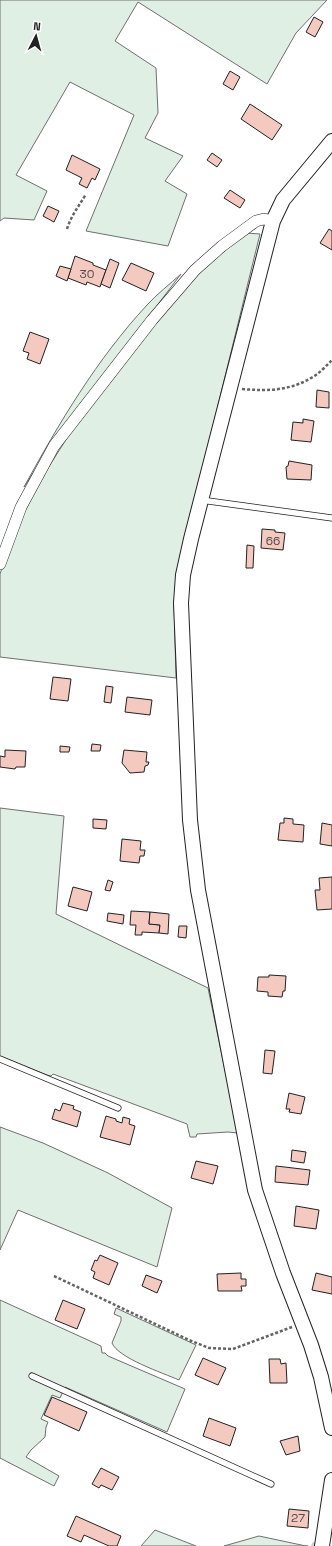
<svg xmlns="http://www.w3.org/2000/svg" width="332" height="1546" font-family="'Space Grotesk',sans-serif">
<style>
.green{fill:#e0efe3;stroke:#6f6f6f}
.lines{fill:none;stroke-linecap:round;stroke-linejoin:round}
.stream{stroke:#c7d3dd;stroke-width:4}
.building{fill:#f3c9c0;stroke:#222}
.service-casing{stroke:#222;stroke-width:7}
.minor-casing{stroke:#222;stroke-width:12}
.tertiary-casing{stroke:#222;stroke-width:16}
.path{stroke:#646464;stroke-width:2.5;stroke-dasharray:3 2;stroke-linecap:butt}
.service{stroke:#fff;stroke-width:5.5}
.minor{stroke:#fff;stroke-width:11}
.tertiary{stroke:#fff;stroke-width:14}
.labels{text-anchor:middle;stroke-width:3;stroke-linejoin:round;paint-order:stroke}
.number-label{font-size:12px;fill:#564c4a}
</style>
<rect width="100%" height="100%" fill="#fff"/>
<!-- green -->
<g class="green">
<polygon points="0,0 327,0 296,33 267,84 138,2 115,41 156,68 158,113 145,138 183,156 165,181 187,194 168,246 86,231 134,115 70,82 16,175 47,191 34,220 4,218 0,221"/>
<polygon points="246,233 260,234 180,560 174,603 176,678 0,657 0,574 16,529 41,479 88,405 197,271"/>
<path d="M181,274L54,441L24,487C59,423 97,359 147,305C157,294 170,284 181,274Z"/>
<polygon points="0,808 64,816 56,914 208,988 238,1133 228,1132 197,1134 196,1137 190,1137 187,1124 53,1074 51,1076 47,1075 0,1056"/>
<polygon points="0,1127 43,1143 108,1173 172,1208 157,1267 18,1210 0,1250"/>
<polygon points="0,1300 101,1346 102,1353 105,1353 108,1356 185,1389 167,1432 65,1387 60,1398 52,1395 41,1419 48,1422 46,1427 45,1437 31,1450 26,1457 59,1476 54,1486 0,1458"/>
<path d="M116,1308L196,1345L179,1380C163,1373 118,1358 112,1343L121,1321V1317L114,1314Z"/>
<polygon points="155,1530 196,1546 141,1546"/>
<polygon points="259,1536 306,1546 308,1546 224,1546"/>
</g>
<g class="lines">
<!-- stream -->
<polyline class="stream" points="313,1546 314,1544"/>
</g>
<!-- building -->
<g class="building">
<polygon points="314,17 323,22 315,37 306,32"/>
<polygon points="230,71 240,77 233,90 223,84"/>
<polygon points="250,104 282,125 272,140 241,119"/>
<polygon points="212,153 222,160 217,167 207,160"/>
<polygon points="72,155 100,169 95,180 92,178 87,188 79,184 82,178 66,170"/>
<polygon points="230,190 245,200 240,208 224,198"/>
<polygon points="48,206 59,211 54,222 43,216"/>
<polygon points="329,229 332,231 332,250 320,243"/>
<polygon points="75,256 93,263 93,265 106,270 100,287 87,282 86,285 68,278"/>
<polygon points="110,259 119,263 110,288 101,284"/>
<polygon points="131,263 154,273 146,291 122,280"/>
<polygon points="60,266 71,269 67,281 56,276"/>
<polygon points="30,332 49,339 40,364 27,359 29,353 23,351"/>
<polygon points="317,390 329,392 329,408 316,407"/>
<polygon points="303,419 314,421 311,442 291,440 293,422 303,423"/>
<polygon points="289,461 312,465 311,480 287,479 286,467 288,466"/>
<polygon points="262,529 275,530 275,532 285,533 283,550 261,548"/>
<polygon points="247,545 254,546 253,568 246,568"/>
<polygon points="53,677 71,679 68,701 50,699"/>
<polygon points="106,686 113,687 111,703 104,702"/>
<polygon points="127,697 152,700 150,715 125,712"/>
<polygon points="92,744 101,745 100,751 91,751"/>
<polygon points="60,746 70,747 69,752 60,752"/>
<polygon points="5,750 26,751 25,767 16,767 15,769 0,767 0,756 5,757"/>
<polygon points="124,750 147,752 146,762 149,762 148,765 145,766 144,772 130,773 122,763"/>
<polygon points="284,818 293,819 293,824 304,825 303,842 278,840 280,823 284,823"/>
<polygon points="93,819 107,820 106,829 93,828"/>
<polygon points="322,823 332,825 332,846 320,844"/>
<polygon points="122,839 141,841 140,850 145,850 144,856 140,856 139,863 120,861"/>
<polygon points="332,877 332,909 317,910 315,890 320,890 319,878"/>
<polygon points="108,880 113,882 110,891 105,890"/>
<polygon points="73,887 92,892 87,911 68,906"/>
<polygon points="131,911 150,912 149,924 160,925 159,933 142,932 142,935 135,935 136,925 130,925"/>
<polygon points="150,912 169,914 168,934 159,933 160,925 149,924"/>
<polygon points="108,913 124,915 123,924 107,921"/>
<polygon points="179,926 187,926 186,938 178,937"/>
<polygon points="269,975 286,976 285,991 283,991 282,997 268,996 268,992 257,991 258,977 269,977"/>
<polygon points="265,1050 275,1051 272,1074 263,1073"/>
<polygon points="289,1093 305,1097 301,1114 289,1112 290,1109 286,1109"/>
<polygon points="63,1103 74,1106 73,1109 81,1112 77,1127 52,1119 55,1109 60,1111"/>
<polygon points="106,1116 116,1119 116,1121 122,1123 123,1117 130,1119 129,1124 135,1126 130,1145 100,1137"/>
<polygon points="292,1150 306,1152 304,1163 291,1161"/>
<polygon points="196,1161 218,1166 213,1184 191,1178"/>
<polygon points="276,1166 310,1170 308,1185 275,1182"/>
<polygon points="296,1206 319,1210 316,1229 294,1226"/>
<polygon points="100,1255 118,1263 109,1285 93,1278 95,1272 91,1270 95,1260 97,1261"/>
<polygon points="241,1273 241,1279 246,1279 246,1286 241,1286 242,1291 218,1291 217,1274"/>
<polygon points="316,1273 332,1277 332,1294 312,1290"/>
<polygon points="146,1275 162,1281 157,1293 142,1286"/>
<polygon points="63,1300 85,1309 77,1329 55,1320"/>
<polygon points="203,1358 226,1368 218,1385 195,1375"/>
<polygon points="269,1359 280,1359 281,1364 286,1363 287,1383 270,1383"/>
<polygon points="52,1397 87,1412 79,1431 44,1415"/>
<polygon points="209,1418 236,1428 230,1446 203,1436"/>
<polygon points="298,1436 300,1451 286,1455 280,1441"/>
<polygon points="101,1468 119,1477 112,1490 101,1485 99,1488 92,1484"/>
<polygon points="289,1509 309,1511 308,1528 287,1526"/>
<polygon points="76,1516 121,1536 117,1546 109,1546 84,1535 81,1542 67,1536"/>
</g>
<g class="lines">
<defs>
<g id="service">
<polyline points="201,500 332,518"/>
<polyline points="0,1059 118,1108"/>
<polyline points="32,1376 271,1484"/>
</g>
<polyline id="minor" points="0,564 21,507 54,446 152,320 195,270 222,246 256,221 264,219 273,221"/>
<g id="tertiary">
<polyline points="332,141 283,200 273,221 191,539 183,575 181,603 190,820 198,890 255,1190 283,1273 311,1345 321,1377 332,1428"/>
<polyline points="322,1546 332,1480"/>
</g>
</defs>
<!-- service casing -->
<use href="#service" class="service-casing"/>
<!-- minor casing -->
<use href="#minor" class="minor-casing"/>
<!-- tertiary casing -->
<use href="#tertiary" class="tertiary-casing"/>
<!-- path -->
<g class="path">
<path d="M67,229C71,216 79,206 86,194"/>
<path d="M242,389C267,391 289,391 311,378C319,374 326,366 332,360"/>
<polyline points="54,1276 189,1340 209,1348 233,1349 292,1327"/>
</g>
<!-- service -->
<use href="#service" class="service"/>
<!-- minor -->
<use href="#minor" class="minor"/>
<!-- tertiary -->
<use href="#tertiary" class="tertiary"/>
</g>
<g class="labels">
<!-- number labels -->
<g class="number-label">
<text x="87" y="278">30</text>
<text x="273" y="545">66</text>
<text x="298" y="1522">27</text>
</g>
</g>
<!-- north arrow -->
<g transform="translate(36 36) rotate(6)" stroke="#ffffff" stroke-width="3" paint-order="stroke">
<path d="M0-3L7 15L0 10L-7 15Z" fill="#222222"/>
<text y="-6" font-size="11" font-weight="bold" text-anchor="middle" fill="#222222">N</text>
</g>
</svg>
